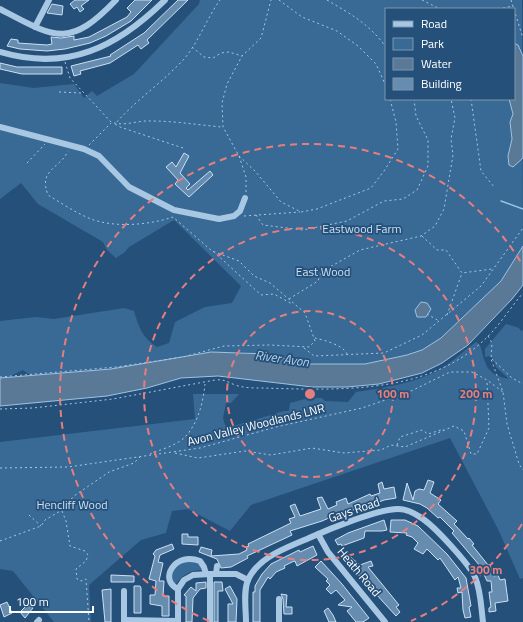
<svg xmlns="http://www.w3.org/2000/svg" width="523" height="622" font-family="'Titillium Web',sans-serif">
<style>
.green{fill:#396a96;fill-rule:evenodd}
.water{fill:#5a7997;stroke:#9cc3e4}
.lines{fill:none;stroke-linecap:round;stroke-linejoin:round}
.stream{stroke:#9cc3e4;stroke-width:1.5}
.building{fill:#668caf;stroke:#cae0f3}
.path{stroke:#a8c7e3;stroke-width:1;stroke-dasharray:2 3;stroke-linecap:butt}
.minor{stroke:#a8c7e3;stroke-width:6}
.ring{fill:none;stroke:#e67e7e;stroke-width:2;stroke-dasharray:7 5}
.labels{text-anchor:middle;stroke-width:3.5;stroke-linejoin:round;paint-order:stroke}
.park-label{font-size:12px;fill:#cae0f3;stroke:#255079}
.street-label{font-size:12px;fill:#fff;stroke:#255079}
.water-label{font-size:13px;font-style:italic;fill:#b3d1eb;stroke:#255079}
.centre{fill:#e67e7e;stroke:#255079;stroke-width:2}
.ring-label{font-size:12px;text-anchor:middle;font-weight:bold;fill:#e67e7e;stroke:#255079;stroke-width:3.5;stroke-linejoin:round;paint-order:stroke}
</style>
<rect width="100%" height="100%" fill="#255079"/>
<!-- green -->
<g class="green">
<path d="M200,0H522L523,246L501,281L441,338L422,350L407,355L365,364H304L268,354L231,352H220L203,357L37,380L23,370L0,381V321L36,317L54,319L124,308L134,311C138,326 143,339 157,347L169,343L175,322L205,307L232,303L241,286L174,220L129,247L125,252L116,258L107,250L103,242L38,204L21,183L0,199V83L34,88L74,84L84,98L92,91L97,96L134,74L199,4ZM386,9H514V99H386Z"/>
<path d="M506,324L519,328L521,331L523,330V578L520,579L498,529L450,438L251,505L230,531L188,509L172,511L166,533L141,540L89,585L91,622H54L13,571L0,569V442L195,419L193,394H239L231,403H226L223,418L225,425L230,427L284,411H289L290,403L309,398H322L325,401L348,402L356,392C384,388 417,383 442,368C454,361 464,350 476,342L480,345C486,365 485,374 509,379L496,367L493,359L490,356L485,357V349Z"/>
<path d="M187,560L198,562L203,570C190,570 182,575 175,585C168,572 177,566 187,560Z"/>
</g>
<!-- water -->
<g class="water">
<polygon points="514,43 518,45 523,56 523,158 513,167 509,165 508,156 512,139 510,122 513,114 509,99 514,99"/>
<polygon points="523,246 523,285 512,299 468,345 442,363 422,373 379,384 347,387 312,387 218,376 181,378 147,388 107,396 0,406 0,378 111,369 211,352 268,354 304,364 365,364 407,355 422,350 441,338 501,281"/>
<polygon points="421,302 427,303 431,309 426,317 417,317 415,310"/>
</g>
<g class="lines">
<!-- stream -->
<polyline class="stream" points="501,201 523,209"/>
</g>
<!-- building -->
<g class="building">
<polygon points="75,0 89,0 81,6 84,9 80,12 77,7 74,9 70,4"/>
<polygon points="135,0 152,0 131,21 106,36 90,43 65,49 47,51 20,49 7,46 11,39 18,40 18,43 47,45 52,44 51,37 61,38 74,36 74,40 89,37 127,17 131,12 127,8"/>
<polygon points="178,0 188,0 147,40 149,43 141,49 138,45 110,63 80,71 81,74 74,76 71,66 111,56 110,55 144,33"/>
<polygon points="52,4 63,6 62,15 47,13"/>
<polygon points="0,63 17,67 62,67 62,74 22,74 0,69"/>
<polygon points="184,153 189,156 180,173 190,184 186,188 188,190 210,171 213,175 189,197 175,184 178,180 166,167 172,162 176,167"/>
<polygon points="428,480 434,482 430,493 441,500 438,504 457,521 454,524 468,539 469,538 474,544 472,545 488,565 490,565 494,576 498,575 500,580 505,579 508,601 495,603 496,611 489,612 489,608 491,607 489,592 492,592 491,581 487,581 480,566 452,533 454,531 440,517 438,518 427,508 420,504 403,500 407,483 413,500 415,491 419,489 424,490"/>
<polygon points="382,482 384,489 394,487 396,498 384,500 357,511 357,509 345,512 345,511 322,521 290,531 292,535 247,556 248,558 231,567 221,568 217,559 199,552 201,547 212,550 211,556 239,554 247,550 246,547 249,546 248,544 291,523 289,519 295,517 290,506 295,504 300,516 321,509 317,498 322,497 328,509 337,505 336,502 346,498 348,504 370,494 371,496 380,493 378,484"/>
<polygon points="384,520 387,530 382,531 365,531 364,538 342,546 341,544 338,545 335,540 348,533"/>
<polygon points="391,520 405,520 418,526 447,554 466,578 471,606 469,607 471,617 465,618 463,610 462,592 458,593 457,588 461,588 458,577 455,580 440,558 438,560 427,549 423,554 414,549 418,543 412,537 406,535 407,533 390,532"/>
<polygon points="182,534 188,534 188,537 198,537 198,545 182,544"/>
<polygon points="172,544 174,549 160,555 158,562 163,563 159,581 164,581 163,596 169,596 169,616 162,616 162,606 150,604 150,595 155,595 156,581 149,579 155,556 153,554 156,550"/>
<polygon points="313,546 317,555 297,566 295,561 292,562 284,566 285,568 276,572 270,579 268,577 260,590 260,622 253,622 253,592 255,592 255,586 262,574 271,564 299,550 300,552"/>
<polygon points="348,555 360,565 371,561 373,566 368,567 399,605 396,607 400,612 396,616 344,559"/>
<polygon points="321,561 342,584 369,618 363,622 356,622 347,611 352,607 338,605 345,600 336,590 331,594 326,589 330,585 326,581 328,579 315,567"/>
<polygon points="111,575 134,576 134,582 111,582"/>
<polygon points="206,582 206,588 200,589 193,598 192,622 186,622 186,596 184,595 191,587 196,591 196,583"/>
<polygon points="214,582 222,582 223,591 218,591 218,622 214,622"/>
<polygon points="134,586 140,586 141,588 141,613 134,613"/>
<polygon points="230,586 237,599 236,622 228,622 228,604 233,604 225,589"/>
<polygon points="111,589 111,622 105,622 102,590"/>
<polygon points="281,594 287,595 286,607 292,607 292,614 284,614 283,599"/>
<polygon points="7,602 12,613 4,617 0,605"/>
<polygon points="29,603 33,608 25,618 20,612"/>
<polygon points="328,608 333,615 336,622 329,622 324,611"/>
</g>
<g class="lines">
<!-- path -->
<g class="path">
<polyline points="279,0 302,17 337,31 358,46 376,64 386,86"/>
<path d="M327,0C352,15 368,23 386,47"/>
<polyline points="422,0 440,9"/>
<polyline points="511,0 523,38"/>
<polyline points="498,9 513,6"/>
<polyline points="192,47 204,57 213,58 221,53 229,52 242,56"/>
<path d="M65,62L70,78L111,122C124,127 138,120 151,121C175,121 198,125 222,127"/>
<polyline points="59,92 82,93"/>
<polyline points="471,99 481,171 495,188"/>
<polyline points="89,145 111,123"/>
<path d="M183,148L120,127L115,124C136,100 163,82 185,58C199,41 207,18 220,0"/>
<polyline points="239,156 255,171 281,202 301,212 317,209 371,188 384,171 398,149 396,122 390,99"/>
<polyline points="27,163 45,144"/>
<polyline points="246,192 246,177 239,156 223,127 222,103 227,84 242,56 261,38 271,0"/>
<polyline points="256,215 263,225 303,230 347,221 384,201 403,199 417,190 428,166 428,140 416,116 414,99"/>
<polyline points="244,216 300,212"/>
<polyline points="422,236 437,250 446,250 462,273 492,269"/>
<polyline points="213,251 261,295 274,294 292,304"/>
<polyline points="289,299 318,281 321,272 360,250 421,236 435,226 444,209 453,155 451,139 455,118 451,99"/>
<polyline points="427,314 439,321"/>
<polyline points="447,315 462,273"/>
<polyline points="488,336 492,343 491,359 503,392 507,424 519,464 523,470"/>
<path d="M315,338C324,340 343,345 347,354"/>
<polyline points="304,348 314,356 384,353 422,335 481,286 523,228"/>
<polyline points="492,359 512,378 523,384"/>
<path d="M0,377L116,367L183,357L224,346L270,345L309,347L315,341L305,313L270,283L254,276L239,261L212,251L173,217C149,225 115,228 91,219C76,213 61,203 48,195C38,169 60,169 68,151"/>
<path d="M0,409L33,408L113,399L215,380C224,379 228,382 235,385C244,388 253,388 262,388C336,390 424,395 482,342C498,328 510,308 523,293"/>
<polyline points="397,445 400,437 422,430 428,434 444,429"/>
<polyline points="175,453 198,458 245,451 271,455 312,448 344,453 381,450 391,445 405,447 454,426 464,431 471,454 477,454 489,428 487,381"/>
<path d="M150,454C162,449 178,445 186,436C199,421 203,402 205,384"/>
<polyline points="0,468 68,467 200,448 276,427 362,408 409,392 450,372 472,372 487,380 503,392"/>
<polyline points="62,511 66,521 70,546 85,551 88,555 86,561 76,569 77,579 81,581 86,579 89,622"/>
<polyline points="29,515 41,526"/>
<polyline points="0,541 41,526 45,520 62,510 74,496 109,472 134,463 140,457"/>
</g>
<!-- minor -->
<g class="minor">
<path d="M0,9C55,38 69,49 116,0"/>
<polyline points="35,27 49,0"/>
<path d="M0,52C68,72 117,47 165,0"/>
<polyline points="0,127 84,149 99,156 129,187 174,210 219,219 234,216 240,211 245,198"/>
<polyline points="318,534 328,552 385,622"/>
<polyline points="216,574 217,566"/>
<path d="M178,589C158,580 175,551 200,561L204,567L206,574"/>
<polyline points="124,591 124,622"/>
<polyline points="124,620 178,621"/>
<polyline points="37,622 39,620"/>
<polyline points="178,622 178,589 184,580 193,575 210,574 236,574 248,580"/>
<polyline points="210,622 210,574"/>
<path d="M246,622C246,609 243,592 248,580C259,556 287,548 309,538C329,529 378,509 398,509C407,509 416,514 423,519C436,528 469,564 475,577C481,591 481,607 483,622"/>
<polyline points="279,622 279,599"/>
</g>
</g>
<!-- distance rings -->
<g class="ring">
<circle cx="310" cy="394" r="83"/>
<circle cx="310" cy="394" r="166"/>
<path d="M522 524A249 249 0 0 1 411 621M209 621A249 249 0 1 1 522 264"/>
</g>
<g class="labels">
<!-- park labels -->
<g class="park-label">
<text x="362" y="233">Eastwood Farm</text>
<text x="323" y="276">East Wood</text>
<text x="72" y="509">Hencliff Wood</text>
</g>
<!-- street labels -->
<g class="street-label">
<text transform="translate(256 425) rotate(-14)" y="4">Avon Valley Woodlands LNR</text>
<text transform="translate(354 510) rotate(-19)" y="4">Gays Road</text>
<text transform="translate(359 572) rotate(50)" y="4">Heath Road</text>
</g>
<!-- water labels -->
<g class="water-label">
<text transform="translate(282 358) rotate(8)" y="5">River Avon</text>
</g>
</g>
<circle cx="310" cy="394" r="6" class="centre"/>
<g class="ring-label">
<text x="393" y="398">100 m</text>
<text x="476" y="398">200 m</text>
<text x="486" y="574">300 m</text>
</g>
<!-- legend -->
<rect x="385" y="8" width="130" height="92" fill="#255079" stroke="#7c96af"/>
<rect x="393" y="21" width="20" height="6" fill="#a8c7e3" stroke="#7c96af"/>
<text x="421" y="28" font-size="12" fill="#ffffff">Road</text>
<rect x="393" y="38" width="20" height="12" fill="#396a96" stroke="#7c96af"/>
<text x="421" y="48" font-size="12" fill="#ffffff">Park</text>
<rect x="393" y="58" width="20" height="12" fill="#5a7997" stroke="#7c96af"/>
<text x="421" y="68" font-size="12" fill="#ffffff">Water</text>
<rect x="393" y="78" width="20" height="12" fill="#668caf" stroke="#7c96af"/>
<text x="421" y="88" font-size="12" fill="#ffffff">Building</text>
<!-- scale -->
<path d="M10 606v6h83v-6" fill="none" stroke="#ffffff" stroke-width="2"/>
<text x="16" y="606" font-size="12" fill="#ffffff" stroke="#255079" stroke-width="3" paint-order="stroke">100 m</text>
</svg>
